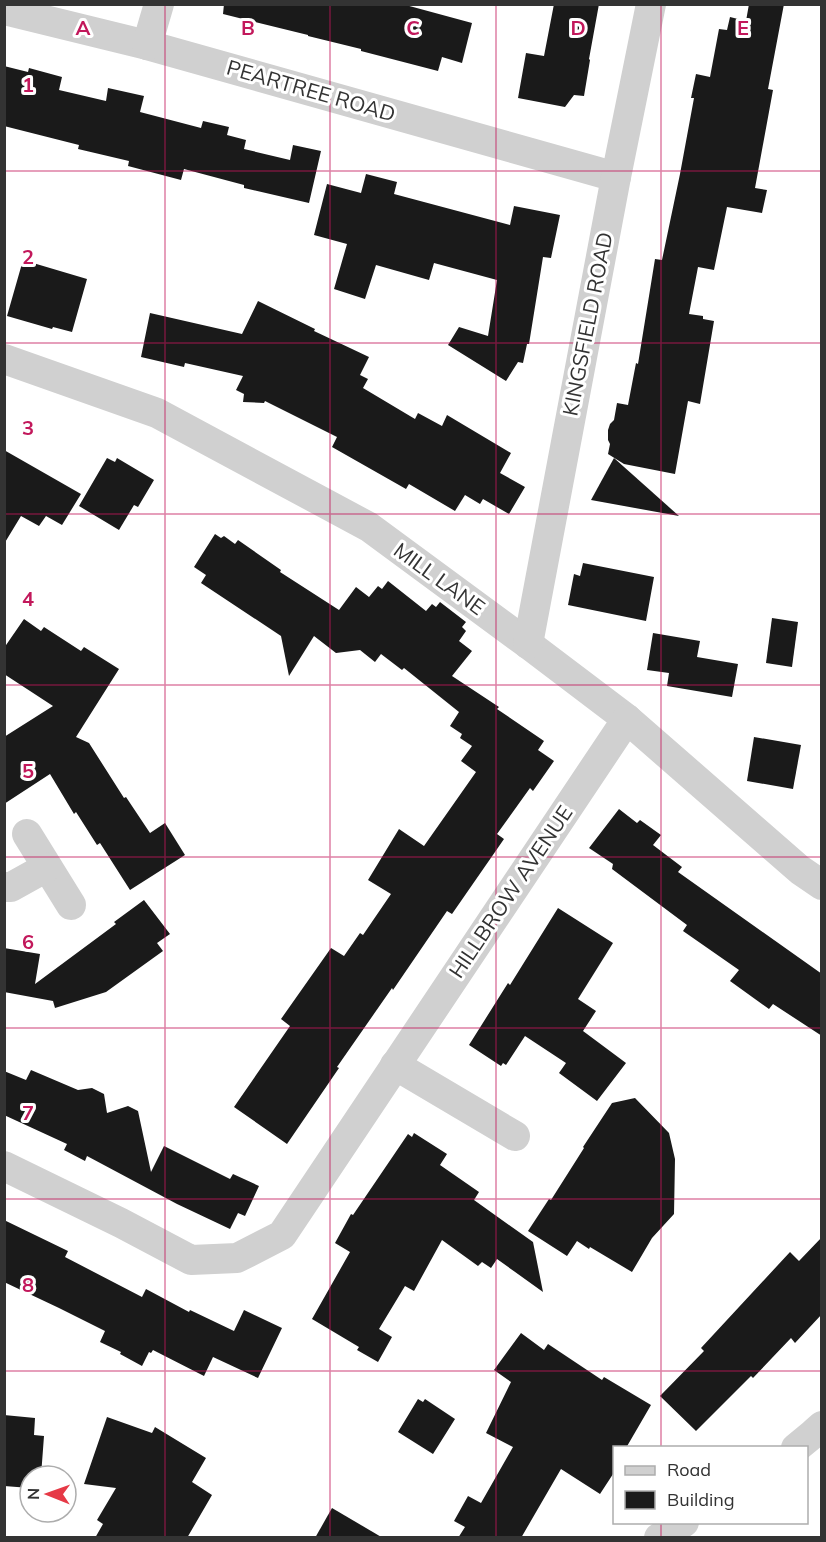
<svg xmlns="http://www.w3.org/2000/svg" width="826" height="1542" font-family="Mulish,sans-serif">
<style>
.building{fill:#1a1a1a}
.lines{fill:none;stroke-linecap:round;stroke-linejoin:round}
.minor{stroke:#d0d0d0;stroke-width:30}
.grid{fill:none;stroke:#c2185b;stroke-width:1.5;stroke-opacity:0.55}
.labels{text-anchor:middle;stroke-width:6;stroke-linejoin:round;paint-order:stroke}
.street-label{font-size:21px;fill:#333;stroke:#fff}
.grid-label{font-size:20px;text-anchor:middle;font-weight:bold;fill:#c2185b;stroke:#fff;stroke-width:6;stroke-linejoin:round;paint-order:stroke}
</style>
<rect width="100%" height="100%" fill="#fff"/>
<!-- building -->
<g class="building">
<polygon points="224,4 402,4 472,23 462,63 442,57 438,71 361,51 361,49 308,36 308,35 223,14"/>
<polygon points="554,4 599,4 589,59 590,60 584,96 574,95 565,107 518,98 526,53 544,56"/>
<polygon points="749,4 784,4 768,89 773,90 755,188 767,190 762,213 727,207 714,270 698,267 689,314 703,316 703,319 714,321 700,404 688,401 675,474 624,464 608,454 610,444 608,440 608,430 610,424 614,420 617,403 628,405 636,363 638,364 655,259 662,260 680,174 694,98 691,98 696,74 710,77 719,29 727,30 730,17 746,21"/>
<polygon points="4,66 28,72 29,68 62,77 59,90 106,101 108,88 144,96 140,112 201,128 203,121 229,127 227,135 246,140 244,149 290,160 293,145 321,151 309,203 244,188 244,185 184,169 181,180 128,166 129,161 78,149 79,145 4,126"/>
<polygon points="366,174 397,182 394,194 510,225 514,206 560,215 551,258 543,257 529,344 527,344 523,363 518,362 506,381 448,345 459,327 488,336 497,280 434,263 429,280 376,265 365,299 334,289 347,244 314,235 327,184 361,193"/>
<polygon points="23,260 87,279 72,332 53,327 52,329 7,316"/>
<polygon points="258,301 315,329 314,331 369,357 360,375 368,379 363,388 415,419 418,413 442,426 447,415 511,453 500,473 525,487 509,514 483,499 480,504 465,495 455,511 409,484 406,489 332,447 337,437 265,401 264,403 243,402 244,394 236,390 243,376 185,363 184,367 141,357 150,313 242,334"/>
<polygon points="4,450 81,494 62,525 46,516 39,526 21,516 4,544"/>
<polygon points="107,458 115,462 117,458 154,480 138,507 134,505 119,530 79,506"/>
<polygon points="614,458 679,516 591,500"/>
<polygon points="215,534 221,538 224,536 235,544 238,540 281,570 280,572 339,610 356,587 369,597 378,586 382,589 388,581 426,611 432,604 436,607 440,602 466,622 462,627 466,631 459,641 472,651 452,676 499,707 497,709 544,741 538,750 554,761 533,791 530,788 497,834 504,839 452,914 447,911 393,990 392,988 337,1067 339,1068 287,1144 234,1107 290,1026 281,1019 331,948 344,956 360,933 363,935 391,894 368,880 399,829 424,846 476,772 461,761 472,746 460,738 462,734 450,726 459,712 404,668 402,670 381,654 375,662 360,650 336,653 314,636 289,676 281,636 201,583 206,575 194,567"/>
<polygon points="583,563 654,577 646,621 568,605 574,574 580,576"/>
<polygon points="772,618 798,622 792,667 766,663"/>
<polygon points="24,619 41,631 44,627 81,651 84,647 119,669 76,737 89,743 124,798 126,797 150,833 165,823 185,855 130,890 100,843 97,845 76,812 74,814 50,774 4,804 4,737 53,706 4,674 4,648"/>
<polygon points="653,633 700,641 697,657 738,664 732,697 667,686 669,673 647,670"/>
<polygon points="754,737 801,745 793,789 747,781"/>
<polygon points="619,809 637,823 640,820 661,835 653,845 682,867 678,872 822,974 822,1036 773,1004 769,1009 730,981 739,970 683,931 687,925 612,869 613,864 589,848"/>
<polygon points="144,900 170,934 157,943 163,951 106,992 55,1008 53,1001 4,992 4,948 40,954 35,984 116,924 114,922"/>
<polygon points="558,908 613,943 578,999 596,1011 583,1031 626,1063 597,1101 559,1073 566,1063 525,1036 506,1065 503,1063 501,1066 469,1045 508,983 510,985"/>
<polygon points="31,1070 78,1090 92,1088 104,1094 107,1113 128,1106 138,1111 151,1172 164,1146 230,1179 233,1174 259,1186 245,1216 238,1213 230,1229 177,1204 87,1156 85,1161 64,1150 67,1144 4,1115 4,1071 26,1080"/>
<polygon points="635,1098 669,1133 675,1159 674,1214 652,1238 632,1272 590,1247 589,1249 577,1241 567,1256 528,1231 549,1199 551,1200 584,1148 583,1147 612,1103"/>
<polygon points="414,1133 447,1154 440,1165 479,1192 474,1200 533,1242 543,1292 497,1259 491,1268 482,1262 478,1266 442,1240 414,1291 405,1286 379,1329 392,1337 378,1362 357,1350 359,1347 312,1319 350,1252 335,1243 351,1214 353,1215 408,1134 412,1137"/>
<polygon points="4,1220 68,1251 65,1257 142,1297 146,1289 189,1312 190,1310 234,1331 244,1310 282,1328 258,1378 213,1357 204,1376 153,1350 151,1353 149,1352 142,1366 120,1354 121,1352 100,1342 105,1331 59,1308 4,1282"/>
<polygon points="822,1237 822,1314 795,1343 791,1338 753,1378 751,1376 696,1431 660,1396 704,1351 701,1348 790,1252 799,1261"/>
<polygon points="521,1333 544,1350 548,1344 602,1380 604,1377 651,1405 626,1448 615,1448 615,1471 600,1494 561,1469 521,1538 458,1538 465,1527 454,1521 468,1496 481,1503 513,1447 486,1433 511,1382 494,1370"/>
<polygon points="418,1399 423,1402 425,1399 455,1419 433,1454 398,1432"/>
<polygon points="4,1415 35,1418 34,1435 44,1436 41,1476 30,1476 30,1488 4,1486"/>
<polygon points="107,1417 152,1433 155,1427 206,1458 192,1482 212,1495 187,1538 95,1538 103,1524 97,1520 116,1488 84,1484"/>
<polygon points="332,1508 383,1538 315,1538"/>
</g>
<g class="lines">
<!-- minor -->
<g class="minor">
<polyline points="4,10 147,45 616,177"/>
<polyline points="147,45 159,4"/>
<polyline points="4,359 157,413 369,527 528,644 627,719 800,870 822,885"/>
<polyline points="528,644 616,177 651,4"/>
<polyline points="27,834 71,905"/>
<polyline points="4,887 11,887 47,867"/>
<polyline points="395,1065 515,1136"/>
<polyline points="4,1166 121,1223 191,1260 237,1258 282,1235 627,719"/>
<polyline points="796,1448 813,1434 822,1426"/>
<polyline points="659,1538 684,1522"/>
</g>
</g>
<!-- grid -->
<path class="grid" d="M165,4V1538M330,4V1538M496,4V1538M661,4V1448M4,171H822M4,343H822M4,514H822M4,685H822M4,857H822M4,1028H822M4,1199H822M4,1371H822M661,1522V1538"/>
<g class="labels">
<!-- street labels -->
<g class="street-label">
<text transform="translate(311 91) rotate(16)" y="7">PEARTREE ROAD</text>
<text transform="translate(588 324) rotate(-79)" y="7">KINGSFIELD ROAD</text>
<text transform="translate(439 579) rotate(36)" y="7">MILL LANE</text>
<text transform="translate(511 892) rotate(-56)" y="7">HILLBROW AVENUE</text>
</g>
</g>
<g class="grid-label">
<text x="83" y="35">A</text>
<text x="248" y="35">B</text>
<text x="413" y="35">C</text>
<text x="578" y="35">D</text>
<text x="743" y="35">E</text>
<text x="28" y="92">1</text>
<text x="28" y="264">2</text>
<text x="28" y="435">3</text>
<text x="28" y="606">4</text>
<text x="28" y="778">5</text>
<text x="28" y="949">6</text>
<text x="28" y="1120">7</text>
<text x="28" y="1292">8</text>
</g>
<!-- border -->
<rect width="826" height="1542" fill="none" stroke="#333333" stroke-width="12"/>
<!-- legend -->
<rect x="613" y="1446" width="195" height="78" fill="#ffffff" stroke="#adadad" stroke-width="1.5"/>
<rect x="625" y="1466" width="30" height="9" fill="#d0d0d0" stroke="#adadad" stroke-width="1.5"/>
<text x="667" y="1476" font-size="18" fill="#333333">Road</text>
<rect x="625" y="1491" width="30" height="18" fill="#1a1a1a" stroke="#adadad" stroke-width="1.5"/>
<text x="667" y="1506" font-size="18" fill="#333333">Building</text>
<!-- north arrow -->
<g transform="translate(48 1494) rotate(271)"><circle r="28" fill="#ffffff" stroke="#adadad" stroke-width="1.5"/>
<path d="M0-4.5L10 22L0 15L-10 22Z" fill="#e63946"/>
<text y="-9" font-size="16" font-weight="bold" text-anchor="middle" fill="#333333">N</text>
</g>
</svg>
